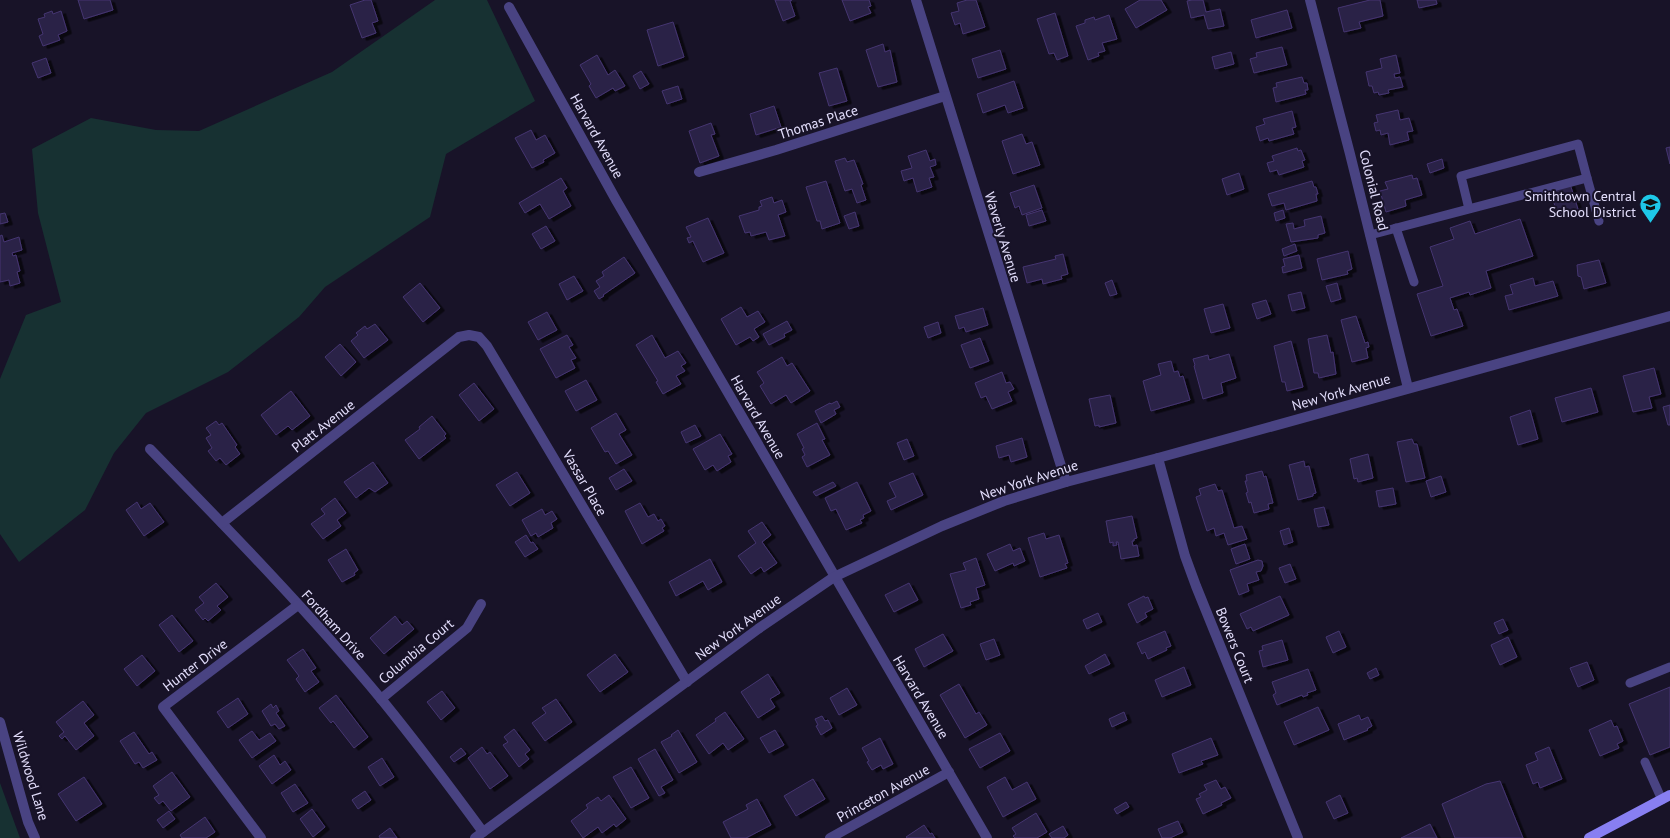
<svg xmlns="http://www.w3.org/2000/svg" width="1670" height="838" font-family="'PT Sans',sans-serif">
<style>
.green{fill:#173132}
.building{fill:#2b2147;stroke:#453671;filter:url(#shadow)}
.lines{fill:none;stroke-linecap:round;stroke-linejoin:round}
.lane{stroke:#494382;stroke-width:9}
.street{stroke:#494382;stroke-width:10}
.secondary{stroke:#887ff2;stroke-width:10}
.labels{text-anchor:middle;stroke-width:4;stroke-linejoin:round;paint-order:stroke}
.street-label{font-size:14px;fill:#e3defc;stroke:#181328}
.poi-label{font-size:14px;fill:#e3defc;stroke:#181328;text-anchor:end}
</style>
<defs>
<filter id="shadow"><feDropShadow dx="4.5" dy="2.5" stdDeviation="0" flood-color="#0009"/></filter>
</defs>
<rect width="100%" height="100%" fill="#181328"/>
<!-- green -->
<g class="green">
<polygon points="435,0 487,0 535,101 446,154 430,217 325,287 299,317 228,372 146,413 114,453 85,510 19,562 0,534 0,379 26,315 61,302 38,213 32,149 91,118 156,130 199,131 332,72"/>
<polygon points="0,783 20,838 0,838"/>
</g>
<!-- building -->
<g class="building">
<polygon points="78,0 110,0 113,10 84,19"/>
<polygon points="365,0 371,0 378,21 372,23 376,33 362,38 350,5"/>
<polygon points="775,0 792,0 790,1 795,16 783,21"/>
<polygon points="842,0 869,0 871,6 868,7 871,13 850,21"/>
<polygon points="967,0 976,0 985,27 963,34 960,23 955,25 951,13 959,11 957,3"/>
<polygon points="1140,0 1161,0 1167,10 1136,28 1125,9"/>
<polygon points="1192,0 1203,0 1206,12 1220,9 1224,26 1208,29 1204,15 1191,18 1187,1"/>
<polygon points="1370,0 1380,0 1383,16 1359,22 1361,28 1344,32 1338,8"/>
<polygon points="1417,0 1436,0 1437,4 1419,8"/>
<polygon points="1287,10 1292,28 1256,38 1251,20"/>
<polygon points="52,11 53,14 61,11 67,31 58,35 60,40 43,46 39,36 43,34 38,19 45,17 44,14"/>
<polygon points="1055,13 1068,56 1057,60 1054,53 1049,54 1037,19"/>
<polygon points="1109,15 1117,39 1102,43 1105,51 1098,53 1099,56 1088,60 1076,26 1085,23 1085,20 1094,17 1095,20"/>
<polygon points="673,22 684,57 658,66 647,30"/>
<polygon points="883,44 885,52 890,50 897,82 878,87 866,50"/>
<polygon points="1282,47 1287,65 1254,73 1250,59 1257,57 1256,53"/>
<polygon points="1000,50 1006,69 978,78 972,59"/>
<polygon points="1231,52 1234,64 1215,69 1212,57"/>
<polygon points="597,55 608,75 615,70 625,86 615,91 613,88 596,98 589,86 591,84 580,65"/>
<polygon points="1396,55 1400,73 1394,74 1395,78 1400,77 1403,87 1388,90 1389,93 1379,95 1378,92 1374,93 1372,86 1369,86 1366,72 1382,68 1380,59"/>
<polygon points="46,58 51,73 38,78 32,63"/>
<polygon points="837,68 847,101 829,106 819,73"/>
<polygon points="641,71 649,84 640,89 633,76"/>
<polygon points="1302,77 1304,83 1307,83 1308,90 1305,90 1306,94 1276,102 1273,88 1277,87 1276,83"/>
<polygon points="1014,81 1023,108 1008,113 1005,105 983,113 977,94"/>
<polygon points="678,86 682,99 667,104 662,91"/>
<polygon points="774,106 781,127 756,135 750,114"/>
<polygon points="1398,110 1400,120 1409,118 1413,131 1407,132 1409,140 1390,145 1388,133 1381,135 1380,130 1376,131 1374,123 1378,122 1376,115"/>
<polygon points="1292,111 1296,127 1292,128 1294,134 1269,141 1268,138 1260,141 1256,127 1265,124 1263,119"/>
<polygon points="711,123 715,134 711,135 719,156 700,163 689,131"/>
<polygon points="531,130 536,140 545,135 555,153 543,160 544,162 532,168 515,138"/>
<polygon points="1022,134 1026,144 1032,142 1040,165 1013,174 1002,141"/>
<polygon points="1670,147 1670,164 1666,148"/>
<polygon points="1297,148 1298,151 1301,150 1305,160 1302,161 1304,167 1279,175 1277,170 1270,172 1267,163 1274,161 1272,156"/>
<polygon points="926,150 930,161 935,159 936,165 930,167 934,177 929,178 932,187 917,192 913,178 904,181 901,171 912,168 908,156"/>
<polygon points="845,158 847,162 854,160 863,184 861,185 866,200 857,203 852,189 845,191 835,161"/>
<polygon points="1442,159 1444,168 1430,173 1427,164"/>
<polygon points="1239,173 1244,189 1227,195 1222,179"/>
<polygon points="1412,175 1413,179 1417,178 1422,195 1405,200 1406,206 1386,212 1380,191 1388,189 1385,182"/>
<polygon points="561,178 567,188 563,191 571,206 549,219 540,204 525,213 519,203"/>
<polygon points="826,181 840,223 822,229 820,221 817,221 806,187"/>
<polygon points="1312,181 1314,187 1316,187 1318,194 1316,194 1317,201 1286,210 1284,203 1272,206 1268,194"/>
<polygon points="1570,184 1578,209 1558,215 1550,191"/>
<polygon points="1034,185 1042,208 1022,215 1019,206 1015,208 1010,193"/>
<polygon points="772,197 774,203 782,200 786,212 778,215 785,236 769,240 766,232 751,236 750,232 745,233 739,216 759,210 759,207 762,206 760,201"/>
<polygon points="1042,210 1046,221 1029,226 1026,215"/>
<polygon points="1283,210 1285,218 1276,221 1274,213"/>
<polygon points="855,212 859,226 849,229 844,216"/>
<polygon points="5,213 8,222 0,224 0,214"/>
<polygon points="1321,216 1325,233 1318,235 1318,238 1291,242 1286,224 1293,223 1294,229 1305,226 1304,220"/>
<polygon points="708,218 724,253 703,262 693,241 689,243 687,238 691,237 686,227"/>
<polygon points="1520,219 1533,256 1486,271 1491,288 1470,295 1469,292 1450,298 1454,310 1457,309 1463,326 1431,336 1417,294 1443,286 1430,247 1454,239 1450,228 1470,221 1475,234"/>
<polygon points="546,226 555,241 541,249 532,234"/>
<polygon points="2,235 4,242 19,237 22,250 12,253 13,256 16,255 20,271 17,272 20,283 10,286 9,280 0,282 0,236"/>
<polygon points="1295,244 1297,251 1284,256 1282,249"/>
<polygon points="1348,251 1352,269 1347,271 1348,274 1322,280 1317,259"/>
<polygon points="1063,254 1068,274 1061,276 1062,279 1043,284 1042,279 1027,283 1023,267 1056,259 1055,256"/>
<polygon points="1299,255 1302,268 1283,273 1282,267 1285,266 1283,259"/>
<polygon points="624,257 635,273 603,295 604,296 599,299 594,291 600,287 596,281 604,276 602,272"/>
<polygon points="1599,260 1606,283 1584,289 1581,277 1578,276 1577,265"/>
<polygon points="574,276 583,291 567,300 559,284"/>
<polygon points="1533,278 1535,286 1553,281 1558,296 1509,310 1505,296 1513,294 1510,285"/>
<polygon points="1112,280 1117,294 1110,296 1105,283"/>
<polygon points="420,283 440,308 423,322 403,297"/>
<polygon points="1337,283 1341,299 1331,302 1326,286"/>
<polygon points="1301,292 1305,308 1292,311 1288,295"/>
<polygon points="1266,300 1271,314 1257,319 1252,304"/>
<polygon points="1223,304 1230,328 1211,333 1204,309"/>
<polygon points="741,307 747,317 758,311 765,322 754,329 759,337 753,341 750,337 736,345 721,319"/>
<polygon points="983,308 988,325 966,332 964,327 959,329 955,316"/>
<polygon points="547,312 557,330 538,340 528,322"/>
<polygon points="1356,316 1365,343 1368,342 1369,347 1366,348 1368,358 1352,362 1341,320"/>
<polygon points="787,321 792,330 784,334 785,337 769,345 763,334"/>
<polygon points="938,322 941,333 928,338 924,327"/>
<polygon points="375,324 388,340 364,358 351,341 358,335 356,333 365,326 367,329"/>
<polygon points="567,335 573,345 569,347 576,358 571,360 575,368 556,378 540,349"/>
<polygon points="652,335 665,358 678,351 686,363 681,366 685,371 676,376 681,384 663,394 656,382 658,381 636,345"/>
<polygon points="1327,335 1331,353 1333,352 1336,374 1319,378 1318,373 1314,373 1308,339"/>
<polygon points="980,338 989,361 970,368 961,345"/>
<polygon points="1291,341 1303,387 1287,391 1285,382 1282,382 1274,346"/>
<polygon points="340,344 356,362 341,376 325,357"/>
<polygon points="1229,354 1236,378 1221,383 1223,393 1203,399 1194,366 1195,365 1193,359 1208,355 1209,360"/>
<polygon points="782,357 787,366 792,363 810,391 791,403 786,395 771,404 760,386 764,383 757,372"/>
<polygon points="1171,361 1174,372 1178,371 1180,377 1183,376 1190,400 1151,411 1143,381 1161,375 1158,364"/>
<polygon points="1654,368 1661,394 1649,397 1652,408 1633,412 1623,376"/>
<polygon points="1002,372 1006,383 1010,382 1014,389 1008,392 1012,401 992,409 986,396 981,398 975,383"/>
<polygon points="586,380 597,400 576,411 565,391"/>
<polygon points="474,383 494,409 479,421 459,395"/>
<polygon points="1591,388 1598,412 1562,422 1555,398"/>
<polygon points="291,391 310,416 292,430 288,426 276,435 261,415"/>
<polygon points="1110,395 1116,423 1099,427 1099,425 1095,426 1089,399"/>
<polygon points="837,401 840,407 834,410 836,414 821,423 815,411 830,403 831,404"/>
<polygon points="1670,405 1670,425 1668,425 1663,407"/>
<polygon points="1530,410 1538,439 1518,445 1510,417"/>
<polygon points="616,413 626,430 619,434 632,455 616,464 608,451 605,452 591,428"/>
<polygon points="432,416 446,434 444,436 446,438 419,459 405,440 420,429 419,427"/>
<polygon points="216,421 219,425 222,423 237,445 235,447 240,454 226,465 220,458 216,461 208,451 212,448 206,438 211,435 206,428"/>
<polygon points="817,423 825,439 822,440 830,455 807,467 802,457 805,455 802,449 804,448 797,434"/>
<polygon points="695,425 701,436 686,443 681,432"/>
<polygon points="720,434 732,454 728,456 731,462 717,471 713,465 705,470 693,449"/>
<polygon points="1022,438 1027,457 1011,462 1009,455 999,458 996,446"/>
<polygon points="907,439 914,456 904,460 897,443"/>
<polygon points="1412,439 1414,444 1417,444 1425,478 1406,482 1397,442"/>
<polygon points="1368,454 1373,478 1358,482 1357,478 1354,479 1350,459"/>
<polygon points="1304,461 1305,467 1309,466 1316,493 1313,494 1313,496 1298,500 1289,465"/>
<polygon points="373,462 388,483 375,492 369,488 356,498 344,482"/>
<polygon points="624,469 632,481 616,490 609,478"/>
<polygon points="1262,471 1264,477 1266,476 1273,503 1268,504 1269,509 1254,513 1251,502 1249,503 1246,493 1248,492 1245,481 1247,481 1246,475"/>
<polygon points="517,472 530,493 510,506 496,485"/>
<polygon points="913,473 923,495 891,510 887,501 896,497 889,483"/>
<polygon points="1441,476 1446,492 1431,497 1426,481"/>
<polygon points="833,482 836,486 816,496 813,492"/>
<polygon points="857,482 871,511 863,515 864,518 860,520 862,523 846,530 836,509 831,511 825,498"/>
<polygon points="1215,484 1218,491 1222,490 1234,528 1242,526 1247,539 1228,545 1224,533 1216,536 1214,528 1207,531 1196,497 1201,495 1199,489"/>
<polygon points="1393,488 1396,504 1379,507 1376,491"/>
<polygon points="335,498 346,513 337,520 341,526 323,539 311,524 325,514 321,509"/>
<polygon points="137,502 141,509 150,503 164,522 144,536 126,510"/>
<polygon points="640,503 648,517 654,514 658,521 661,519 665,526 662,528 664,531 642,544 625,511"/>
<polygon points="1324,507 1329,525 1318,527 1314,509"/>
<polygon points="542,509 545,515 552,511 557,519 551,523 553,528 538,537 536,533 531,536 522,520"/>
<polygon points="1132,516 1137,538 1134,539 1134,541 1132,541 1133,546 1137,545 1139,556 1121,559 1118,542 1116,542 1117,545 1113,546 1113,542 1110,543 1106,521"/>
<polygon points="762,522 771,535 762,542 777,563 764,572 761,567 751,574 738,556 756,543 748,531"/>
<polygon points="1289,528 1293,542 1284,545 1280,531"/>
<polygon points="1044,533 1046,539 1059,535 1068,563 1065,564 1067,568 1040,577 1028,538"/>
<polygon points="526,535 531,543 533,542 538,549 525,557 515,542"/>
<polygon points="1010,544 1013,551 1020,548 1025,561 1014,566 1013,563 995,571 987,554"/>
<polygon points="1245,544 1250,559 1236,564 1231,549"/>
<polygon points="346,549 358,570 354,573 355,575 342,582 328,560"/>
<polygon points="976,558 985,585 976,588 979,599 970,602 971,605 961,608 950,574 966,570 963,563"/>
<polygon points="710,559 722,582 708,590 703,581 676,596 669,582"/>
<polygon points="1258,560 1262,561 1263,566 1261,571 1256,572 1259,580 1247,584 1249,591 1239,595 1230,570"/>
<polygon points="1290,564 1296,579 1285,583 1279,568"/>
<polygon points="216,583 228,597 217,606 221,610 208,621 205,618 203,620 195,610 204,603 199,597"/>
<polygon points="909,583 918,600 894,612 885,595"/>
<polygon points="1144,596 1145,598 1148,597 1153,609 1145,613 1147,617 1137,623 1128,604"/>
<polygon points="1280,596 1289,615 1253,631 1251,627 1247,629 1240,614"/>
<polygon points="1098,613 1102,622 1087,629 1083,620"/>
<polygon points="172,615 193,641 179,652 159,625"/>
<polygon points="395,616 402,625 407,621 414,629 384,654 370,638"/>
<polygon points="1503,619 1508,630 1499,634 1494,623"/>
<polygon points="1165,631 1171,646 1166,648 1167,650 1148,659 1145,652 1142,654 1137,643"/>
<polygon points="1339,631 1346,647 1333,653 1326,637"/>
<polygon points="943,634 953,651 924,667 915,649"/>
<polygon points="1508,637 1517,657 1500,665 1491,645"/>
<polygon points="994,639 1000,655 986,660 980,644"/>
<polygon points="1282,640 1288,660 1263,667 1259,651 1263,650 1262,646"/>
<polygon points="303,649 316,668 311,671 319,682 305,692 296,679 299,676 287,660"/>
<polygon points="615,654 628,672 600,692 587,675"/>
<polygon points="1105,654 1110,664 1089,674 1085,666"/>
<polygon points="142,655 155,671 137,686 124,669"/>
<polygon points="1587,662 1594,680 1578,687 1570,668"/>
<polygon points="1184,667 1191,685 1162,697 1155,680"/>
<polygon points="1376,668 1379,675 1370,679 1367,673"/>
<polygon points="1308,669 1316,690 1307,693 1308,695 1303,697 1302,695 1277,705 1273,695 1276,693 1272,682"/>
<polygon points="768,674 780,693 770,699 775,707 758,718 741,692"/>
<polygon points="959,684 976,714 979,712 987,725 965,738 940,695"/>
<polygon points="1670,687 1670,747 1650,755 1629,704"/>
<polygon points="847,688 857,705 839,715 830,698"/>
<polygon points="442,691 455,708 441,720 427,702"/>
<polygon points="336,695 368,737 354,748 333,721 331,723 319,708"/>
<polygon points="238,698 248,714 228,728 217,712"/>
<polygon points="556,699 572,722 545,741 532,723 546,713 542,708"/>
<polygon points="83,701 94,715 84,723 94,736 76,750 65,736 62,739 59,736 64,732 56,722"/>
<polygon points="271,704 273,708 276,705 279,711 276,713 285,726 279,729 275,724 271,726 262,711"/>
<polygon points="1318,707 1329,730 1294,745 1284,722"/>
<polygon points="725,712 744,739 728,750 723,743 709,754 696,735 716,721 715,719"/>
<polygon points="1124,712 1127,720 1112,727 1109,719"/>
<polygon points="1359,715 1361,720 1368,717 1372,726 1367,729 1368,730 1344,740 1338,724"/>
<polygon points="822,716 825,721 828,720 832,728 821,735 816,726 818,725 815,719"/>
<polygon points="1611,720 1614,727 1617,726 1623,741 1617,744 1619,748 1600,756 1589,730"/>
<polygon points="514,729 530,750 525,754 529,759 519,767 503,745 508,742 504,737"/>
<polygon points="678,730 697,762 679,773 661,742 672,736 671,735"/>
<polygon points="775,730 784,745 769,753 760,738"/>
<polygon points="252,731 259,740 270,733 276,741 252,758 239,740"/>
<polygon points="134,732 149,754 152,752 157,760 143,768 139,762 135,764 120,741"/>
<polygon points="1000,733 1010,751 980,768 969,749"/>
<polygon points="880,738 893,764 883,769 881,765 872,770 867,762 869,761 862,748"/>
<polygon points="1211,738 1218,755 1201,761 1203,764 1179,773 1172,754"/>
<polygon points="482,747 487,754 490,752 508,776 490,789 468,758"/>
<polygon points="1549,747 1562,779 1540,788 1538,782 1533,784 1526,765 1538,760 1535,753"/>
<polygon points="461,748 466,754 454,762 450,757"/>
<polygon points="655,749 673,780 661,787 665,793 659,796 638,759"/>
<polygon points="274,755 280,765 285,761 291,770 272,784 259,766"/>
<polygon points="382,758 394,777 380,786 368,767"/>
<polygon points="631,767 649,798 631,808 613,777"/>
<polygon points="172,772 190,797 171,811 163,801 159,804 154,798 159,795 153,786"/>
<polygon points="84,777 102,804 76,821 58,794"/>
<polygon points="1005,777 1012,790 1027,782 1036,799 1003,817 987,787"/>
<polygon points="813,779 825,799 796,816 784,796"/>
<polygon points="1216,780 1221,789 1225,787 1231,798 1221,803 1222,805 1203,814 1196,799 1201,797 1199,794 1207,790 1204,785"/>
<polygon points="1500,781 1523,838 1455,838 1442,804 1486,784"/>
<polygon points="295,784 308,803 293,812 281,793"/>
<polygon points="365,791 371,800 358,809 352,800"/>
<polygon points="609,795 626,819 616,827 614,824 602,833 598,827 583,838 571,821 588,808 586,805 598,797 601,801"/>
<polygon points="1340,795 1348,813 1334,819 1326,802"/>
<polygon points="757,799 771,825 746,838 731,838 723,822 748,809 746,805"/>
<polygon points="1126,802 1129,807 1117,814 1114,809"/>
<polygon points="312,809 325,827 313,837 300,819"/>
<polygon points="169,811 175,819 163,828 157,820"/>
<polygon points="1036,813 1047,832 1037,838 1015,838 1013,836 1016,834 1012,828"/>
<polygon points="205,817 215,832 206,838 182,838 180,835"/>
<polygon points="1178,821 1183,832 1170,838 1162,838 1158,829"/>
<polygon points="1430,824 1437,838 1401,838"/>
<polygon points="924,825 930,834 932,833 935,838 907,838 906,837"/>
<polygon points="1063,826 1068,835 1064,838 1052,838 1049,834"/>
<polygon points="390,828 397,838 380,838 379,836"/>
</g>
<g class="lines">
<!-- lane -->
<g class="lane">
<polyline points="1587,178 1599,221"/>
<polyline points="1396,228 1414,282"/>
<polyline points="1370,235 1587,178 1578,144 1461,176 1469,209"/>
<polyline points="1630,683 1670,667"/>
<polyline points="1645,762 1662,800"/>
</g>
<!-- street -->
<g class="street">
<polyline points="916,0 1066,482"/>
<polyline points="1310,0 1350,154 1408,388"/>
<polyline points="509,7 616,200 987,838"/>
<polyline points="699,172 776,150 945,96"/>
<path d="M150,449C229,530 309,612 382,700C417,743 450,787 483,832"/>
<polyline points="1158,458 1185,556 1196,586 1298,838"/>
<polyline points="222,523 459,337 469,335 479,337 487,346 687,682"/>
<polyline points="381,699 467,628 481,604"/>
<polyline points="0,722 28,822 35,838"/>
<polyline points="261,838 163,707 298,605"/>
<polyline points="475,838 758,629 834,577 942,526 1004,501 1066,482 1158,458 1670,316"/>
<polyline points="830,838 949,772"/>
</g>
<!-- secondary -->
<polyline class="secondary" points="1589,838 1670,795"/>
</g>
<!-- icons -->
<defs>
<symbol id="school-pin" viewBox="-11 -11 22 30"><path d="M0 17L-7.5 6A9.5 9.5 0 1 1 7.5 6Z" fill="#1ec8e8" stroke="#181328"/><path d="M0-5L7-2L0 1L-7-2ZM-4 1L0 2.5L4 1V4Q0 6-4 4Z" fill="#111"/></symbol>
</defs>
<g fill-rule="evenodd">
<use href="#school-pin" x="1638" y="192" width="25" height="34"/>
</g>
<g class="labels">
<!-- street labels -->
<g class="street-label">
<text transform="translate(818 122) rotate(-18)" y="5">Thomas Place</text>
<text transform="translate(597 136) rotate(61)" y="5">Harvard Avenue</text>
<text transform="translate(1374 190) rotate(76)" y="5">Colonial Road</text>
<text transform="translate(1003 237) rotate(73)" y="5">Waverly Avenue</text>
<text transform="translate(1341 392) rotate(-16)" y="5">New York Avenue</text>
<text transform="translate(758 417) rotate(60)" y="5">Harvard Avenue</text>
<text transform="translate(323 426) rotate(-38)" y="5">Platt Avenue</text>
<text transform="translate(1029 480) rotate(-18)" y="5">New York Avenue</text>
<text transform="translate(585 483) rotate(60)" y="5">Vassar Place</text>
<text transform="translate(334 625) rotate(48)" y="5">Fordham Drive</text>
<text transform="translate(738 627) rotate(-36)" y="5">New York Avenue</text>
<text transform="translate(1235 645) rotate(68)" y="5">Bowers Court</text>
<text transform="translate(416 651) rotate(-40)" y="5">Columbia Court</text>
<text transform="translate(195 665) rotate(-37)" y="5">Hunter Drive</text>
<text transform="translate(921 697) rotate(59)" y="5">Harvard Avenue</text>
<text transform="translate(31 776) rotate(73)" y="5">Wildwood Lane</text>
<text transform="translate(883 793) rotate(-29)" y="5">Princeton Avenue</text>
</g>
<!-- poi labels -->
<g class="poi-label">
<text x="1636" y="201">Smithtown Central<tspan x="1636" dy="16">School District</tspan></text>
</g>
</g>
</svg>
